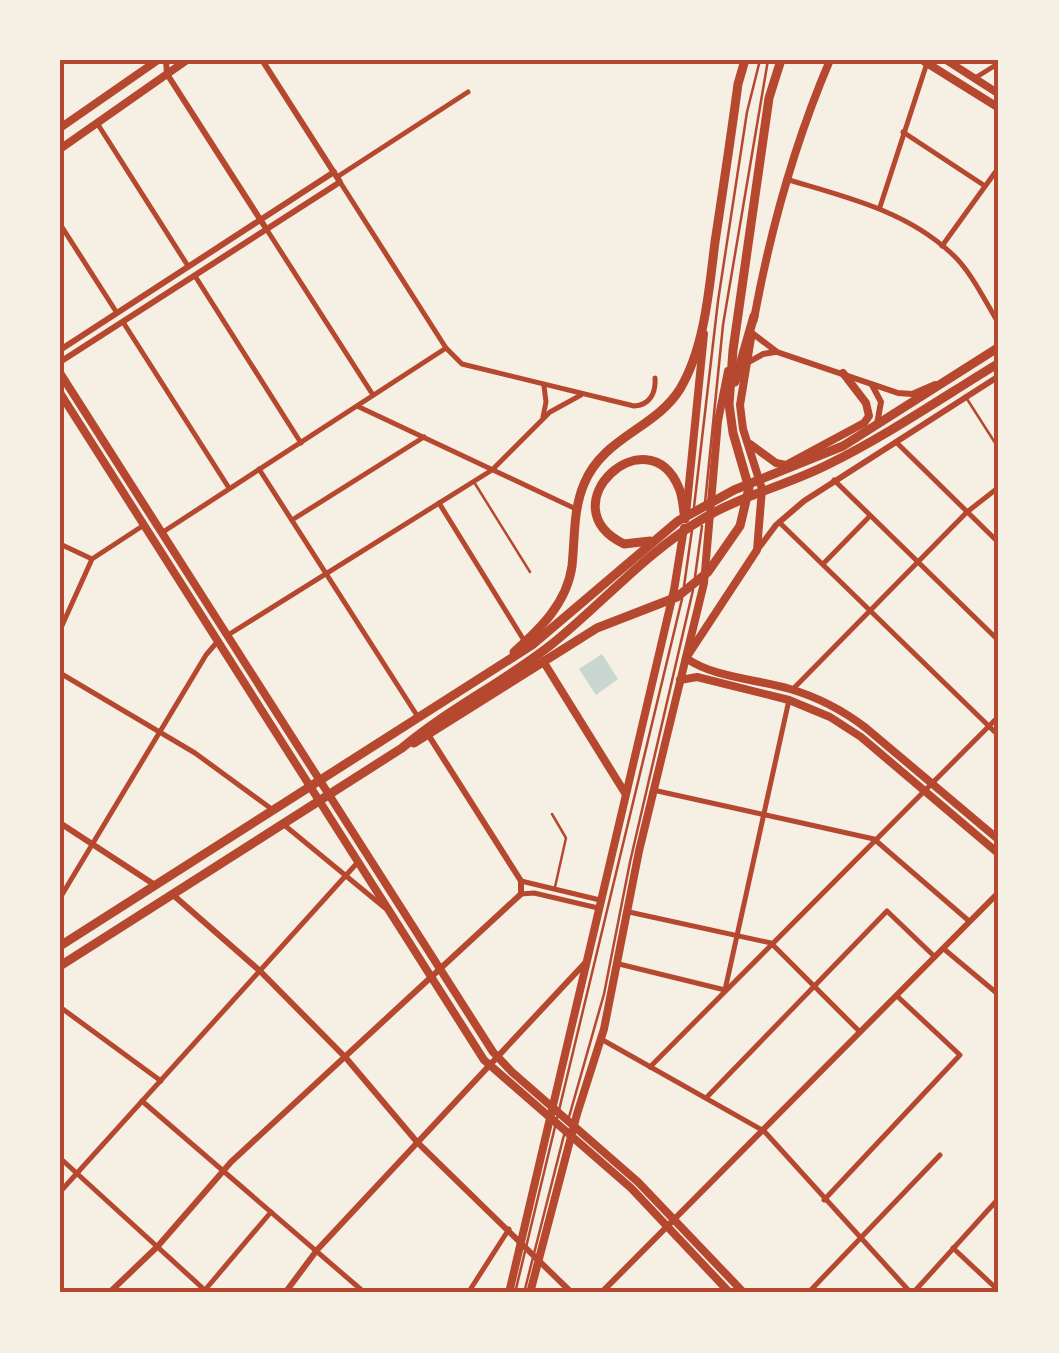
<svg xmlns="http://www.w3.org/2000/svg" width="1059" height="1353" font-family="Karla,sans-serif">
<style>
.water{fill:#c9d6d2}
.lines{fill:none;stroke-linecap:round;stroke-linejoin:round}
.service{stroke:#b5482f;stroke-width:2.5}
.minor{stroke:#b5482f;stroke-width:5}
.tertiary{stroke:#b5482f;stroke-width:6}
.secondary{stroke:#b5482f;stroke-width:8}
.primary{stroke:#b5482f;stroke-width:8}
.trunk{stroke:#b5482f;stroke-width:9}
.neatline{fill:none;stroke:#b5482f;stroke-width:4}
</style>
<rect width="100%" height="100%" fill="#f6efe4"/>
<!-- water -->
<polygon class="water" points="602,654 618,679 596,695 579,669"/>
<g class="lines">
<!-- service -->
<g class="service">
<polyline points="967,399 999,449"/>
<polyline points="474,482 530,572"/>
<polyline points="705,503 723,325 768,60"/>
<polyline points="694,507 718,301 747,112 760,60"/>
<polyline points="695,577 702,526"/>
<polyline points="684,586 692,530"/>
<polyline points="552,814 566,838 555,887"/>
<polyline points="569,1117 604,994 630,862 693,590"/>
<polyline points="515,1293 682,599"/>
<polyline points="524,1293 564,1135"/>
</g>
<!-- minor -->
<g class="minor">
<polyline points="975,78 999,63"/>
<polyline points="97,123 188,266"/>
<polyline points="903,132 985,186"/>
<polyline points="337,177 468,92"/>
<path d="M789,180C846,197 906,211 951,253C971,271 985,301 999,324"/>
<path d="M340,182L446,348L462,364L634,406C650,405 656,393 655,378"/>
<polyline points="880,207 927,63"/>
<polyline points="60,224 117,313"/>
<polyline points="267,230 373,395"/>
<polyline points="942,246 999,167"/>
<polyline points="195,276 301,443"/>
<polyline points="123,322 229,488"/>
<polyline points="357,406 576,509"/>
<polyline points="543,417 546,402 544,386"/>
<polyline points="896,442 999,543"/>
<polyline points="259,469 418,717"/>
<polyline points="834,480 999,641"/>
<polyline points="439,503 525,642"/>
<polyline points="292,520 424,437"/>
<polyline points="779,522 999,736"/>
<polyline points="163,532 446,348"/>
<polyline points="60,544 92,559"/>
<polyline points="823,564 870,516"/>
<polyline points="60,630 92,559 144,525"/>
<polyline points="228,635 492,470 550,412 581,395"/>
<polyline points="60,673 195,753 273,810"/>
<polyline points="793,689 967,512 999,487"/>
<polyline points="653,790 874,839 969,921"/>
<polyline points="283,824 385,908"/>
<polyline points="521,881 600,900"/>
<polyline points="521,894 534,893 598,908"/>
<polyline points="60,898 206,655 218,641"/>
<polyline points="629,912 771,943 860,1032"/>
<polyline points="944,949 999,995"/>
<polyline points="619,964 725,990 789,700"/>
<polyline points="60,1007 161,1081"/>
<polyline points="601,1039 764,1131 911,1293"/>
<polyline points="650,1067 999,716"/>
<polyline points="706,1098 887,911 935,957"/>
<polyline points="142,1101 365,1293"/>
<polyline points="60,1158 208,1293"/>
<polyline points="60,1192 358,862"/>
<polyline points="824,1200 960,1055 897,996"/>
<polyline points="953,1248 999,1291"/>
<polyline points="205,1290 271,1212"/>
<polyline points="468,1293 509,1229"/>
<polyline points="808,1293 940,1155"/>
<polyline points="913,1293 999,1198"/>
</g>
<!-- tertiary -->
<g class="tertiary">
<polyline points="166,60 167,74 267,230"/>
<polyline points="752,333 777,352 898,393 912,394 935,384"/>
<polyline points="60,350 334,172"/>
<polyline points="60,362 340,182 262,60"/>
<polyline points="747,363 763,354 775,352"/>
<polyline points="872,385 881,402 877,424"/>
<polyline points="758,549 776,525 804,501 999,376"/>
<polyline points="60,823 155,885"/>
<polyline points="172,894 260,971 346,1058 417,1142 572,1293"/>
<polyline points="109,1293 158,1246 231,1162 521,894 521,881 429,736"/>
<polyline points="285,1293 317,1250 585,963"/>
<polyline points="601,1293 999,892"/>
</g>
<!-- secondary -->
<g class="secondary">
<path d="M754,319C770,232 795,142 830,60"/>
<path d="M751,338L740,405L743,429L762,489L757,550L686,658C714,678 757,679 790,689C817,697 844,711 866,728L999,840"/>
<polyline points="60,373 493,1052 512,1072 638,1182 744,1293"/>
<polyline points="60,393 484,1060 631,1188 730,1293"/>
<polyline points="750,444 776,463 786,465 864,423 869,416 866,403 843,373"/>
<polyline points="680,680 697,677 789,700 830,717 861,737 999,854"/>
</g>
<!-- primary -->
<g class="primary">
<polyline points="922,60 999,108"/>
<polyline points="946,60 999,94"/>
<polyline points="60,128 158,60"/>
<polyline points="60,149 187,60"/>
<polyline points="686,514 704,334"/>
<polyline points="543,661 625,793"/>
<polyline points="509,1293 674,590 684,528"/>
<polyline points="530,1293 577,1114 604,1029 639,851 704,583 718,421 728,371"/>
</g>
<!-- trunk -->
<g class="trunk">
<polyline points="735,382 754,316"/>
<path d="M650,541L624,544C546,506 648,413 679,488C683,497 683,509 685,519"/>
<path d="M514,652C540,629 567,603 572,566C575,538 573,510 584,484C603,437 655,429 680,389C705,347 709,289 715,242C723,189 731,137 738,84L745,60"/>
<polyline points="414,743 597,628 677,597 708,572 740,526 749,488 733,433 729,404 733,350 769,98 781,60"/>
<polyline points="60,946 532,645 678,521 734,490 843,446 999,347"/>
<path d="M60,966L402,748C448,709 504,682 552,644C603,603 646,552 704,518C743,495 788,485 829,464C888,435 943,397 999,363"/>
</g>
</g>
<!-- border -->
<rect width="1059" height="1353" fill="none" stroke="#f6efe4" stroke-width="125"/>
<rect x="62" y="62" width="934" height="1228" class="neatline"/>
</svg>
